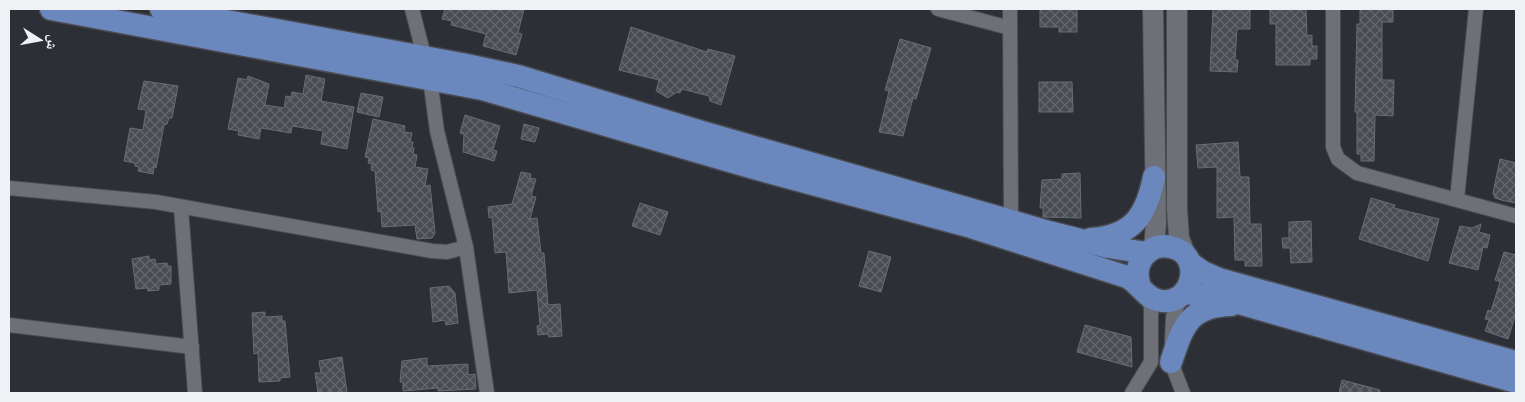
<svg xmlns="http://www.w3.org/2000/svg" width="1525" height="402" font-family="'Alegreya Sans','Noto Naskh Arabic',sans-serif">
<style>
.building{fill:url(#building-cross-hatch);stroke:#686c73}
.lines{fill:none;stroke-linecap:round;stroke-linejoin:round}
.street-casing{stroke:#494b51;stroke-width:16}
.secondary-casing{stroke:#494b51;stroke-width:22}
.primary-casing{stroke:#494b51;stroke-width:25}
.street{stroke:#6d7177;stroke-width:14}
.secondary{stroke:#6d7177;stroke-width:20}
.primary{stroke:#6b88be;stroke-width:22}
</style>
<defs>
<pattern id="building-cross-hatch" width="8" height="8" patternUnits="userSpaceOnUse" patternTransform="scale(1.25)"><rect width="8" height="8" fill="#494d53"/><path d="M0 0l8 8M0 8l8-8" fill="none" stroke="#64676c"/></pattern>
</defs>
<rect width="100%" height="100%" fill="#2c2f35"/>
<!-- building -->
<g class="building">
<polygon points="445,9 524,9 518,33 522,34 516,55 483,46 486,34 451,25 452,21 442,19"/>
<polygon points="1040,9 1077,9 1077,32 1059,32 1059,27 1040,27"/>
<polygon points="1213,9 1250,9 1250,29 1237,29 1235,60 1238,60 1237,72 1210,71"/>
<polygon points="1270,9 1306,9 1307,36 1312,35 1312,46 1317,46 1317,59 1310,59 1310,65 1276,65 1276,24 1270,24"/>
<polygon points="1362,9 1393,9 1393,22 1382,22 1382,80 1394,80 1393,116 1375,115 1374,161 1361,161 1361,154 1357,154 1357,112 1355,112 1357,24 1360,24 1360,10"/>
<polygon points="631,27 707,52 708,49 735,56 721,105 710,101 709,96 682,89 680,93 677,92 668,98 656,91 659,80 619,70"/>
<polygon points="900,39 931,48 916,99 913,98 903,136 879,132 889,91 885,90"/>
<polygon points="306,75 325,79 321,101 354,107 347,149 321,144 323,131 292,126 291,133 261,128 259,139 238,135 239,131 228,129 238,78 247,80 248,76 269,84 265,105 284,108 286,96 291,97 292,92 303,94"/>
<polygon points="144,81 178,86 172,118 169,118 167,124 164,125 156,168 154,167 153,174 138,171 139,167 135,166 135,163 124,161 130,128 143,130 146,110 138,109"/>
<polygon points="1039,82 1072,82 1073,112 1039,112"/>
<polygon points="361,93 383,97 379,117 357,112"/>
<polygon points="465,115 500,126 493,150 497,151 494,161 463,152 464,134 460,133"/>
<polygon points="373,119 405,126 404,132 412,133 410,142 413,142 412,147 414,148 413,154 417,155 415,167 428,169 425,186 430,185 435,233 432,238 417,239 415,225 382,227 381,211 378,212 375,171 371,170 372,164 368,163 369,158 365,157"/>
<polygon points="524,124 539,128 535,142 521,139"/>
<polygon points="1238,142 1240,177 1249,177 1250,224 1261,224 1262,266 1245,266 1245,260 1235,260 1234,217 1217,218 1217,167 1198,168 1196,145"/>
<polygon points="1500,159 1516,163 1516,203 1501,200 1495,198 1493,193"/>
<polygon points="521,172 531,174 530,178 536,179 531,196 536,197 530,219 537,218 541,253 544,253 548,305 560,304 562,336 549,337 548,334 538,335 537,326 540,325 537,290 509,293 506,252 495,253 492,217 489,218 488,207 512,204"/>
<polygon points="1080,173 1081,218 1043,217 1043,208 1040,208 1042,180 1062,179 1062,174"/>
<polygon points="1371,198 1395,205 1394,208 1439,219 1428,261 1359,239"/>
<polygon points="640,203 668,212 660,235 632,226"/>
<polygon points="1311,221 1312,262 1291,263 1290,248 1283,248 1282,238 1289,238 1289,222"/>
<polygon points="1481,224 1479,232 1490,235 1487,248 1483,247 1478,270 1449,263 1460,226 1472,228"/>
<polygon points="869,251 891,257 881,292 859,286"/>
<polygon points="1504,252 1516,255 1516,313 1508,339 1485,331 1489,320 1485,319 1488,310 1491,311 1500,282 1495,280"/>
<polygon points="149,256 149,260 155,259 156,264 167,263 168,266 171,266 171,284 159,285 159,290 148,291 147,288 136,289 132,259"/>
<polygon points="449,286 455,293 458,323 446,325 445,320 433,322 430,288"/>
<polygon points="265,312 265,317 282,316 282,321 285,321 290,377 280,378 280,381 259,382 258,353 254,354 252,313"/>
<polygon points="1085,325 1131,337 1132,367 1077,352"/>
<polygon points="342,357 347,393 318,393 315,373 321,373 319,361"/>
<polygon points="427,358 427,366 468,364 468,375 475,374 476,389 438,391 438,388 403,391 403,382 400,382 402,361"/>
<polygon points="1342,380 1380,390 1379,393 1339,393"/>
</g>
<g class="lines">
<defs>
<g id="street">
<polyline points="412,9 430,79 437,131 466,247 487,393"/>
<polyline points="938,9 1010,28"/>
<polyline points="1010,9 1011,220"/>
<polyline points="1333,9 1333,147 1338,159 1357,173 1516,216"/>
<polyline points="9,188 156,202 432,251 447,252 466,247"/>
<polyline points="1457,199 1476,9"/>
<polyline points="181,208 195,393"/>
<polyline points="1181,296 1173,317 1171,362 1183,393"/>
<polyline points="9,325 192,347"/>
<polyline points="1132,393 1151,362 1151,306 1145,294"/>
</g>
<g id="secondary">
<polyline points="1153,9 1156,223 1154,248"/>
<polyline points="1177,9 1177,209 1179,238 1186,256"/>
</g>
<g id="primary">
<path d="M51,9L482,89L750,167L971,227L1127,277C1140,284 1145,297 1157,300C1193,310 1206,253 1170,247C1162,245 1154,247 1148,252C1138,260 1136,272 1139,283"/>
<polyline points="161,9 462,64 518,76 702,132 1049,232 1108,247 1147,253"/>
<path d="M1091,239C1133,236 1146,216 1154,177"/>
<polyline points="1190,263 1203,272 1219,279 1516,362"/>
<polyline points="1184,293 1214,296 1516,382"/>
<path d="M1171,362C1183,326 1189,306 1231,305"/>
</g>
</defs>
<!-- street casing -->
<use href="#street" class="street-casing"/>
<!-- secondary casing -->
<use href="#secondary" class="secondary-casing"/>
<!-- primary casing -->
<use href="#primary" class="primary-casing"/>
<!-- street -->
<use href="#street" class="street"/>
<!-- secondary -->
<use href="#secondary" class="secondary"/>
<!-- primary -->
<use href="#primary" class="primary"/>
</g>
<!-- border -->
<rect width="1525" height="402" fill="none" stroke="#eff1f5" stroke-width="20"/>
<!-- north arrow -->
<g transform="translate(40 40) rotate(101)" stroke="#2c2f35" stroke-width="4" paint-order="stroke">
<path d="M0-4L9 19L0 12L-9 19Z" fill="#eff1f5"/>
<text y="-8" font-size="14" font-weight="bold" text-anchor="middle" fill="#eff1f5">ش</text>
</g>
</svg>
